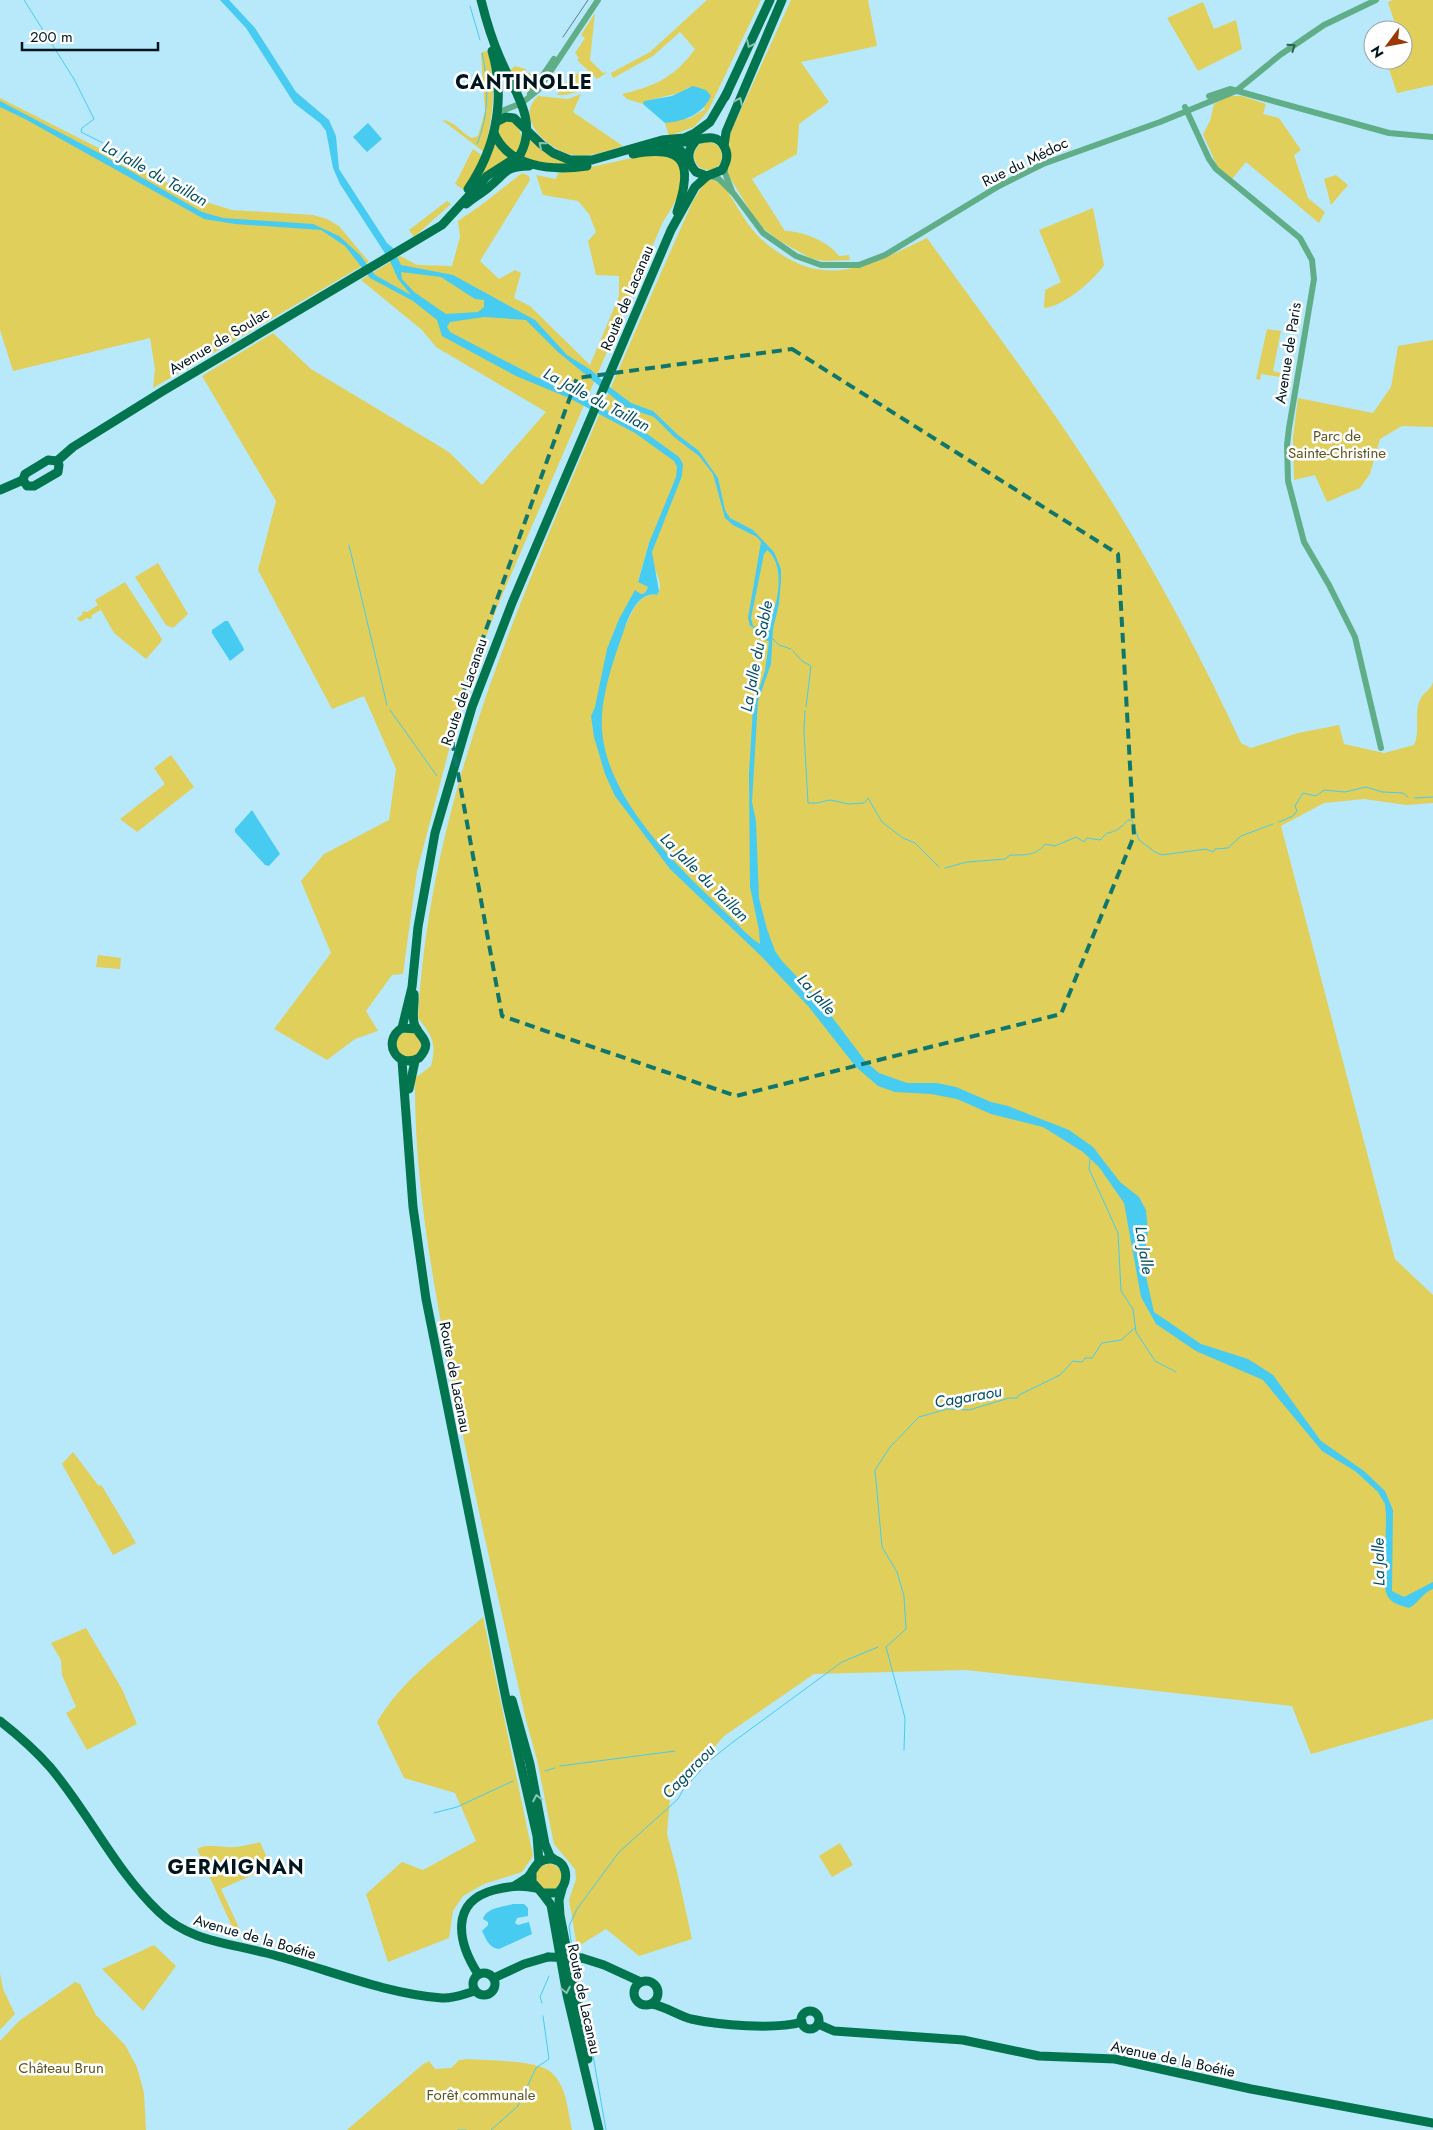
<svg xmlns="http://www.w3.org/2000/svg" width="1433" height="2130" font-family="Jost,sans-serif">
<style>
.green{fill:#e0cf5a;fill-rule:evenodd}
.water{fill:#47cbf1;fill-rule:evenodd}
.lines{fill:none;stroke-linecap:round;stroke-linejoin:round}
.stream{stroke:#47cbf1;stroke-width:1}
.minor{stroke:#60ae88;stroke-width:6}
.major{stroke:#03754e;stroke-width:9}
.tram{stroke:#5b7f8c;stroke-width:1}
.major-bridge{stroke:#03754e;stroke-width:9}
.oneway{stroke:#8ec1af}
.oneway2{stroke:#306253}
.marked{fill:none;stroke:#0f766e;stroke-width:4;stroke-dasharray:10 6;stroke-linejoin:round}
.labels{text-anchor:middle;stroke-width:5;stroke-linejoin:round;paint-order:stroke}
.street-label{font-size:15px;fill:#00161e;stroke:#fff}
.park-label{font-size:15px;fill:#5d5620;stroke:#fff}
.water-label{font-size:16px;font-style:italic;fill:#004f63;stroke:#fff}
.district-label{font-size:20px;font-weight:bold;letter-spacing:1px;fill:#00161e;stroke:#fff}
</style>
<rect width="100%" height="100%" fill="#b8e9fb"/>
<!-- green -->
<g class="green">
<path d="M707,0H761L708,111L694,127L669,136L665,123L690,118L705,109L688,87L684,92L645,101L643,104L627,99L622,94C655,86 674,78 695,49L680,32L653,56L613,78L611,73L650,52Z"/>
<path d="M791,0H868L877,46L801,62L829,102L799,124L797,154L752,179L785,231C802,231 828,241 839,256L849,255L850,260L824,261L810,258L780,241L764,229L752,214L727,173L729,136Z"/>
<polygon points="1393,0 1433,0 1433,85 1397,93 1386,60 1403,60 1403,30 1397,30 1388,2"/>
<polygon points="1203,2 1214,29 1236,20 1242,49 1198,71 1167,18"/>
<polygon points="595,13 590,60 603,73 608,72 597,79 577,60 579,58 575,53 585,38 581,35"/>
<path d="M488,51C497,86 493,117 484,152L442,120C455,121 461,133 472,138L478,136L485,111L481,55L482,52Z"/>
<polygon points="515,66 526,69 525,72 534,75 535,72 538,75 538,80 530,92 520,91 510,70"/>
<polygon points="580,73 591,83 591,88 565,95 557,95 572,75"/>
<path d="M581,94L573,112L623,146C608,150 590,158 574,155C550,151 513,119 538,96L568,99Z"/>
<polygon points="1228,96 1242,96 1266,104 1263,114 1279,118 1301,150 1294,155 1308,198 1325,212 1319,223 1246,162 1232,179 1217,166 1203,134 1210,121 1214,104"/>
<polygon points="0,98 203,201 232,210 313,215 327,219 339,226 369,262 153,388 155,369 150,338 13,371 0,330"/>
<path d="M510,120C523,131 523,136 519,152L512,153L498,133L500,124Z"/>
<polygon points="529,138 549,155 579,164 555,164 523,159"/>
<circle cx="708" cy="156" r="14"/>
<polygon points="495,143 509,158 477,180"/>
<polygon points="473,149 483,156 475,173 464,190 455,184"/>
<path d="M665,154C669,157 675,160 678,163C692,181 671,208 662,224L498,605L462,701L417,871L403,974L392,975L366,1011L378,1031L355,1039L327,1060L274,1029L331,953L301,881L324,854L389,820L396,769L364,696L332,709L258,570L276,501L202,376L273,333L311,369L449,452L482,485L546,412L436,347L422,330L361,280L400,256L417,265L452,266L460,237L458,221L480,206L522,173L529,176L530,180L480,261L499,279L515,270L521,273L514,298L530,306L590,365L619,296V276L596,275L588,241L596,232L589,214L578,201L543,195L536,175L556,179L558,173C594,169 629,155 665,154Z"/>
<polygon points="1336,175 1348,185 1331,205 1324,179"/>
<path d="M709,179L718,182L725,188C736,203 746,225 760,238C821,293 864,268 927,238C989,324 1054,409 1110,499C1159,577 1202,659 1241,743L1251,748L1298,733L1339,725L1344,744L1384,753L1414,745C1421,730 1413,712 1421,698C1424,692 1431,690 1433,682V803L1406,805L1364,799L1324,803L1281,826L1395,1259L1433,1295V1719L1311,1754L1292,1706L966,1670L814,1674L724,1736L670,1798L667,1834L677,1871L692,1939L639,1956L606,1929L577,1947L569,1900L576,1879L575,1869L554,1844L537,1760L526,1720C499,1602 472,1485 449,1366C431,1270 414,1176 415,1078L431,1066C437,1044 432,1035 418,1018C429,829 492,669 564,497C606,398 649,299 693,201L703,185ZM656,529L660,532C656,539 652,548 652,555C651,569 666,583 657,595C639,592 632,612 626,625L621,616L635,591L641,594L645,593L648,587L638,581L649,543Z"/>
<polygon points="447,201 451,204 414,237 409,230"/>
<path d="M1093,208L1104,265C1094,280 1063,307 1044,308L1045,290L1061,282L1039,230Z"/>
<polygon points="1267,329 1281,331 1273,371 1291,376 1287,375 1286,378 1261,374 1260,380 1256,379"/>
<polygon points="1433,340 1433,427 1402,426 1380,439 1370,474 1360,488 1327,502 1315,475 1294,480 1293,437 1298,398 1373,413 1391,387 1398,346"/>
<polygon points="158,563 188,614 173,628 166,625 135,577"/>
<polygon points="125,582 162,639 161,642 146,659 114,633 101,610 92,615 91,619 87,618 80,622 77,618 82,615 83,611 87,612 98,605 95,600"/>
<polygon points="171,755 194,787 137,832 120,819 165,784 154,768"/>
<polygon points="98,955 121,958 120,969 96,967"/>
<circle cx="408" cy="1045" r="13"/>
<polygon points="73,1452 98,1485 102,1486 136,1543 113,1555 62,1464"/>
<path d="M483,1617L533,1856L522,1872L484,1884L463,1896L453,1911L449,1938L388,1962L366,1894L402,1862L423,1870L476,1841L455,1793L404,1778L377,1722C402,1679 446,1649 483,1617Z"/>
<polygon points="86,1628 122,1689 137,1724 87,1750 66,1713 76,1707 62,1675 61,1660 51,1643"/>
<path d="M260,1842L271,1867L221,1889L240,1930L235,1933L197,1849C209,1842 223,1849 236,1847C244,1846 252,1844 260,1842Z"/>
<polygon points="840,1843 853,1865 832,1877 819,1856"/>
<circle cx="549" cy="1877" r="13"/>
<polygon points="154,1945 176,1966 143,2011 102,1969"/>
<polygon points="0,1973 3,1989 15,2014 0,2030"/>
<polygon points="75,1982 80,1984 96,2015 125,2045 137,2067 144,2093 146,2130 0,2130 0,2041 19,2021"/>
<path d="M468,2059C488,2061 542,2059 554,2075C567,2089 568,2112 572,2130H347L422,2065L429,2061L435,2069L451,2068L459,2060Z"/>
</g>
<!-- water -->
<g class="water">
<path d="M220,0H229L255,28L296,92L329,120L336,136L339,169L387,243L393,248L401,265L453,275L535,320L567,355L591,370L611,388L631,403L653,411L678,435L699,451L718,478L725,510L730,518L753,530L774,552L781,569V581L779,604L773,629L771,664L758,701L752,802L756,821L759,898L767,929L775,951L782,961L820,1001L866,1062L879,1073L907,1083H937L956,1087L991,1102L1008,1106L1069,1130L1093,1147L1120,1182L1139,1197L1146,1210L1148,1231L1144,1259L1145,1272L1154,1312L1201,1344L1248,1359L1273,1375L1321,1441L1364,1471L1385,1491L1393,1510L1392,1591L1404,1597L1433,1582V1589C1422,1593 1419,1603 1409,1608C1396,1604 1388,1603 1385,1588L1386,1515L1385,1504L1378,1492L1355,1471L1322,1451L1263,1380L1196,1351L1156,1324L1141,1297L1124,1203L1099,1167L1083,1152L1043,1127L991,1114L957,1099L931,1094L895,1092L878,1086L856,1067L808,1006L761,956L670,869L615,796L605,774L594,737L591,716L595,707L607,649L619,619L635,590L641,594L645,593L648,587L638,582L649,543L676,477L677,467L674,461L635,433L569,398L516,376L442,336L437,320L413,301L370,278L345,246L321,230L235,224L204,219L25,119L0,107V101L101,154L202,212L223,218L313,224L339,236L360,255L375,275L411,295L398,279L390,261L340,184L333,168L326,131L320,123L294,103L246,28ZM401,272L441,277L475,299L484,300V307L478,312L446,314L414,292L402,279ZM484,317L526,320L558,352L625,407L654,417L674,437L699,456L713,474L725,518L733,525L757,537L761,542L748,618L750,626L759,630L760,639L769,641L765,671L753,707L749,774L750,887L759,930L760,944C746,935 735,921 723,910C675,864 608,800 602,731C600,696 614,659 625,627C630,614 639,591 657,595L659,591L652,552L682,476L683,464L679,457L639,428L569,389L536,377L450,332L447,327L450,322ZM767,550C787,565 778,612 764,629L753,626L751,618L764,554Z"/>
<path d="M693,86L706,90L711,96C702,115 685,121 665,123L643,104L644,101L672,96Z"/>
<polygon points="368,123 382,139 367,152 353,137"/>
<polygon points="225,621 228,621 243,647 244,650 230,661 212,633 212,630"/>
<polygon points="252,810 280,854 269,866 265,865 235,832 235,829"/>
<path d="M513,1904H524L528,1908V1916L517,1918L515,1923L518,1925L529,1922L532,1934L499,1949C489,1948 486,1939 482,1931L488,1925V1922L483,1919C486,1908 503,1907 513,1904Z"/>
</g>
<g class="lines">
<!-- stream -->
<g class="stream">
<polyline points="24,0 74,79 94,119 82,128 81,132 103,143"/>
<polyline points="470,6 480,40"/>
<path d="M477,144C489,115 489,84 482,53"/>
<polyline points="349,545 387,705"/>
<polyline points="772,638 779,645 791,649"/>
<polyline points="793,651 802,661 811,666 806,707"/>
<polyline points="390,710 437,776"/>
<polyline points="805,711 804,731 808,803 817,803 830,800 849,804 864,803 868,798 882,822 903,838 915,843 939,867"/>
<polyline points="1414,798 1433,797"/>
<polyline points="1279,822 1293,816 1297,811 1295,806 1303,793 1316,796 1324,790 1345,792 1366,787 1382,792 1403,793 1408,797"/>
<path d="M945,868L967,862L1005,859L1010,855C1024,855 1036,856 1045,844L1055,846L1076,837L1084,842L1087,838L1100,840L1107,833C1114,833 1123,826 1128,820H1132L1139,840L1155,852L1162,855L1206,849L1213,852L1215,849L1228,848L1241,836L1273,824"/>
<polyline points="1090,1159 1089,1169 1118,1233 1121,1291 1133,1309 1136,1332 1155,1361 1176,1372"/>
<polyline points="1135,1242 1136,1253"/>
<polyline points="904,1750 905,1718 886,1647 906,1629 904,1596 897,1572 882,1547 875,1470 890,1447 919,1417 947,1409 969,1410 1009,1398 1017,1398 1019,1395 1060,1375 1073,1361 1082,1362 1085,1358 1092,1358 1102,1343 1121,1340 1136,1327"/>
<polyline points="560,1766 675,1751"/>
<polyline points="545,1771 555,1768"/>
<polyline points="434,1813 457,1807 513,1781"/>
<polyline points="573,1955 569,1926 577,1909 619,1852 678,1799 683,1790 709,1761 733,1742 842,1662 878,1647"/>
<polyline points="574,1961 590,2038 606,2130"/>
<polyline points="542,2003 540,1997 549,1976"/>
<polyline points="458,2130 466,2130"/>
<polyline points="491,2130 518,2106 536,2068 549,2059 543,2016"/>
</g>
<!-- minor -->
<g class="minor">
<polyline points="1236,91 1280,55 1324,25 1376,0"/>
<polyline points="530,94 554,59"/>
<polyline points="1209,96 1230,89 1389,133 1433,137"/>
<polyline points="1185,107 1209,159 1216,169 1300,238 1312,260 1314,279 1289,428 1287,445 1288,481 1304,542 1329,585 1355,637 1381,748"/>
<polyline points="497,113 522,103 538,90 598,0"/>
<polyline points="725,165 725,173 732,191"/>
<polyline points="711,176 719,179 734,194 763,233 796,256 821,265 859,265 885,255 999,186 1043,164 1160,122 1236,91"/>
</g>
<!-- major -->
<g class="major">
<polyline points="725,97 770,0"/>
<polyline points="496,122 506,117 514,118 541,144 553,153 570,160 592,160 662,140 684,138 695,133 710,122 727,93"/>
<path d="M494,133C509,168 553,171 587,166"/>
<path d="M675,142C694,145 715,127 725,148C729,156 726,163 722,170L707,176L696,172C687,162 686,152 695,142"/>
<polyline points="724,146 726,132 782,0"/>
<polyline points="655,147 679,149 688,158"/>
<path d="M633,154C687,144 693,165 677,212"/>
<path d="M468,189C496,148 506,99 492,51"/>
<path d="M466,204C473,198 482,193 489,187C506,173 505,166 529,166"/>
<path d="M57,461L73,447L163,391L442,225L487,176L520,155C539,120 513,90 500,58C492,40 486,20 481,0"/>
<polyline points="23,480 27,486 34,486 58,472 59,465 57,461"/>
<polyline points="23,480 25,474 48,460 57,461"/>
<polyline points="0,490 23,480"/>
<path d="M414,994C415,1003 412,1013 414,1023C418,1038 435,1040 419,1058C397,1070 381,1041 402,1028L417,1029"/>
<polyline points="402,1028 412,987 418,927 435,833 472,707 512,603 671,230 695,187 707,176"/>
<polyline points="402,1061 413,1207 426,1299 507,1704 537,1836 539,1862"/>
<polyline points="409,1089 415,1061"/>
<polyline points="512,1700 530,1764 545,1844 550,1856 555,1860"/>
<path d="M0,1721C18,1735 35,1750 50,1767C89,1813 115,1870 159,1912C189,1941 228,1943 266,1953C325,1968 381,1993 442,1998C453,1999 464,1994 475,1991"/>
<path d="M514,1886C519,1883 524,1880 528,1877C534,1871 535,1862 544,1860C566,1854 573,1881 557,1893H542L532,1882V1871"/>
<polyline points="562,1889 559,1900 560,1915 588,2059"/>
<polyline points="542,1893 551,1905 567,1995 599,2130"/>
<polyline points="582,1958 604,1965 641,1982"/>
<circle cx="484" cy="1984" r="11"/>
<path d="M478,1974C458,1943 449,1902 494,1890C508,1886 521,1885 536,1888"/>
<polyline points="494,1978 524,1964 548,1957"/>
<circle cx="646" cy="1993" r="12"/>
<path d="M651,2004C665,2006 677,2015 691,2019C718,2025 775,2030 802,2022"/>
<circle cx="810" cy="2020" r="9"/>
<polyline points="818,2024 834,2031 963,2040 1039,2056 1115,2059 1251,2089 1433,2123"/>
</g>
<!-- tram -->
<polyline class="tram" points="563,37 588,0"/>
<!-- major-bridge -->
<polyline class="major-bridge" points="548,1957 582,1958"/>
</g>
<!-- one-way arrows -->
<defs><path id="oneway-chevron" d="M-2-3.5L2.5 0L-2 3.5" fill="none" stroke-width="1.6" stroke-linecap="round" stroke-linejoin="round" transform="scale(1.25)"/></defs>
<g class="oneway">
<use href="#oneway-chevron" transform="translate(750 44) rotate(115)"/>
<use href="#oneway-chevron" transform="translate(739 101) rotate(-65)"/>
<use href="#oneway-chevron" transform="translate(542 145) rotate(-140)"/>
<use href="#oneway-chevron" transform="translate(537 1798) rotate(-101)"/>
<use href="#oneway-chevron" transform="translate(566 1990) rotate(79)"/>
</g>
<use class="oneway2" href="#oneway-chevron" transform="translate(1292 47) rotate(-35)"/>
<!-- marked area -->
<path class="marked" d="M792,349L1118,554L1134,836L1061,1014L736,1096L502,1016L450,729L577,378Z"/>
<g class="labels">
<!-- street labels -->
<g class="street-label">
<text transform="translate(1025 162) rotate(-26)" y="5">Rue du Médoc</text>
<text transform="translate(627 298) rotate(-67)" y="5">Route de Lacanau</text>
<text transform="translate(219 341) rotate(-31)" y="5">Avenue de Soulac</text>
<text transform="translate(1288 353) rotate(-81)" y="5">Avenue de Paris</text>
<text transform="translate(464 692) rotate(-71)" y="5">Route de Lacanau</text>
<text transform="translate(455 1377) rotate(79)" y="5">Route de Lacanau</text>
<text transform="translate(255 1937) rotate(16)" y="5">Avenue de la Boétie</text>
<text transform="translate(584 1999) rotate(78)" y="5">Route de Lacanau</text>
<text transform="translate(1173 2059) rotate(12)" y="5">Avenue de la Boétie</text>
</g>
<!-- park labels -->
<g class="park-label">
<text x="1337" y="441">Parc de<tspan x="1337" dy="17">Sainte-Christine</tspan></text>
<text x="61" y="2073">Château Brun</text>
<text x="481" y="2100">Forêt communale</text>
</g>
<!-- water labels -->
<g class="water-label">
<text transform="translate(155 173) rotate(29)" y="6">La Jalle du Taillan</text>
<text transform="translate(597 399) rotate(28)" y="6">La Jalle du Taillan</text>
<text transform="translate(756 656) rotate(-79)" y="6">La Jalle du Sable</text>
<text transform="translate(705 877) rotate(45)" y="6">La Jalle du Taillan</text>
<text transform="translate(817 994) rotate(48)" y="6">La Jalle</text>
<text transform="translate(1145 1250) rotate(81)" y="6">La Jalle</text>
<text transform="translate(968 1396) rotate(-10)" y="6">Cagaraou</text>
<text transform="translate(1378 1562) rotate(-91)" y="6">La Jalle</text>
<text transform="translate(688 1771) rotate(-46)" y="6">Cagaraou</text>
</g>
<!-- district labels -->
<g class="district-label">
<text x="524" y="89">CANTINOLLE</text>
<text x="236" y="1874">GERMIGNAN</text>
</g>
</g>
<!-- north arrow -->
<g transform="translate(1388 45) rotate(238)"><circle r="24" fill="#ffffff" stroke="#99a2a5"/>
<path d="M0-4L9 19L0 12L-9 19Z" fill="#9c3804"/>
<text y="-8" font-size="14" font-weight="bold" text-anchor="middle" fill="#00161e">N</text>
</g>
<!-- scale -->
<path d="M22 42v8h136v-8" fill="none" stroke="#00161e" stroke-width="2.5"/>
<text x="30" y="42" font-size="15" fill="#00161e" stroke="#ffffff" stroke-width="4" paint-order="stroke">200 m</text>
</svg>
